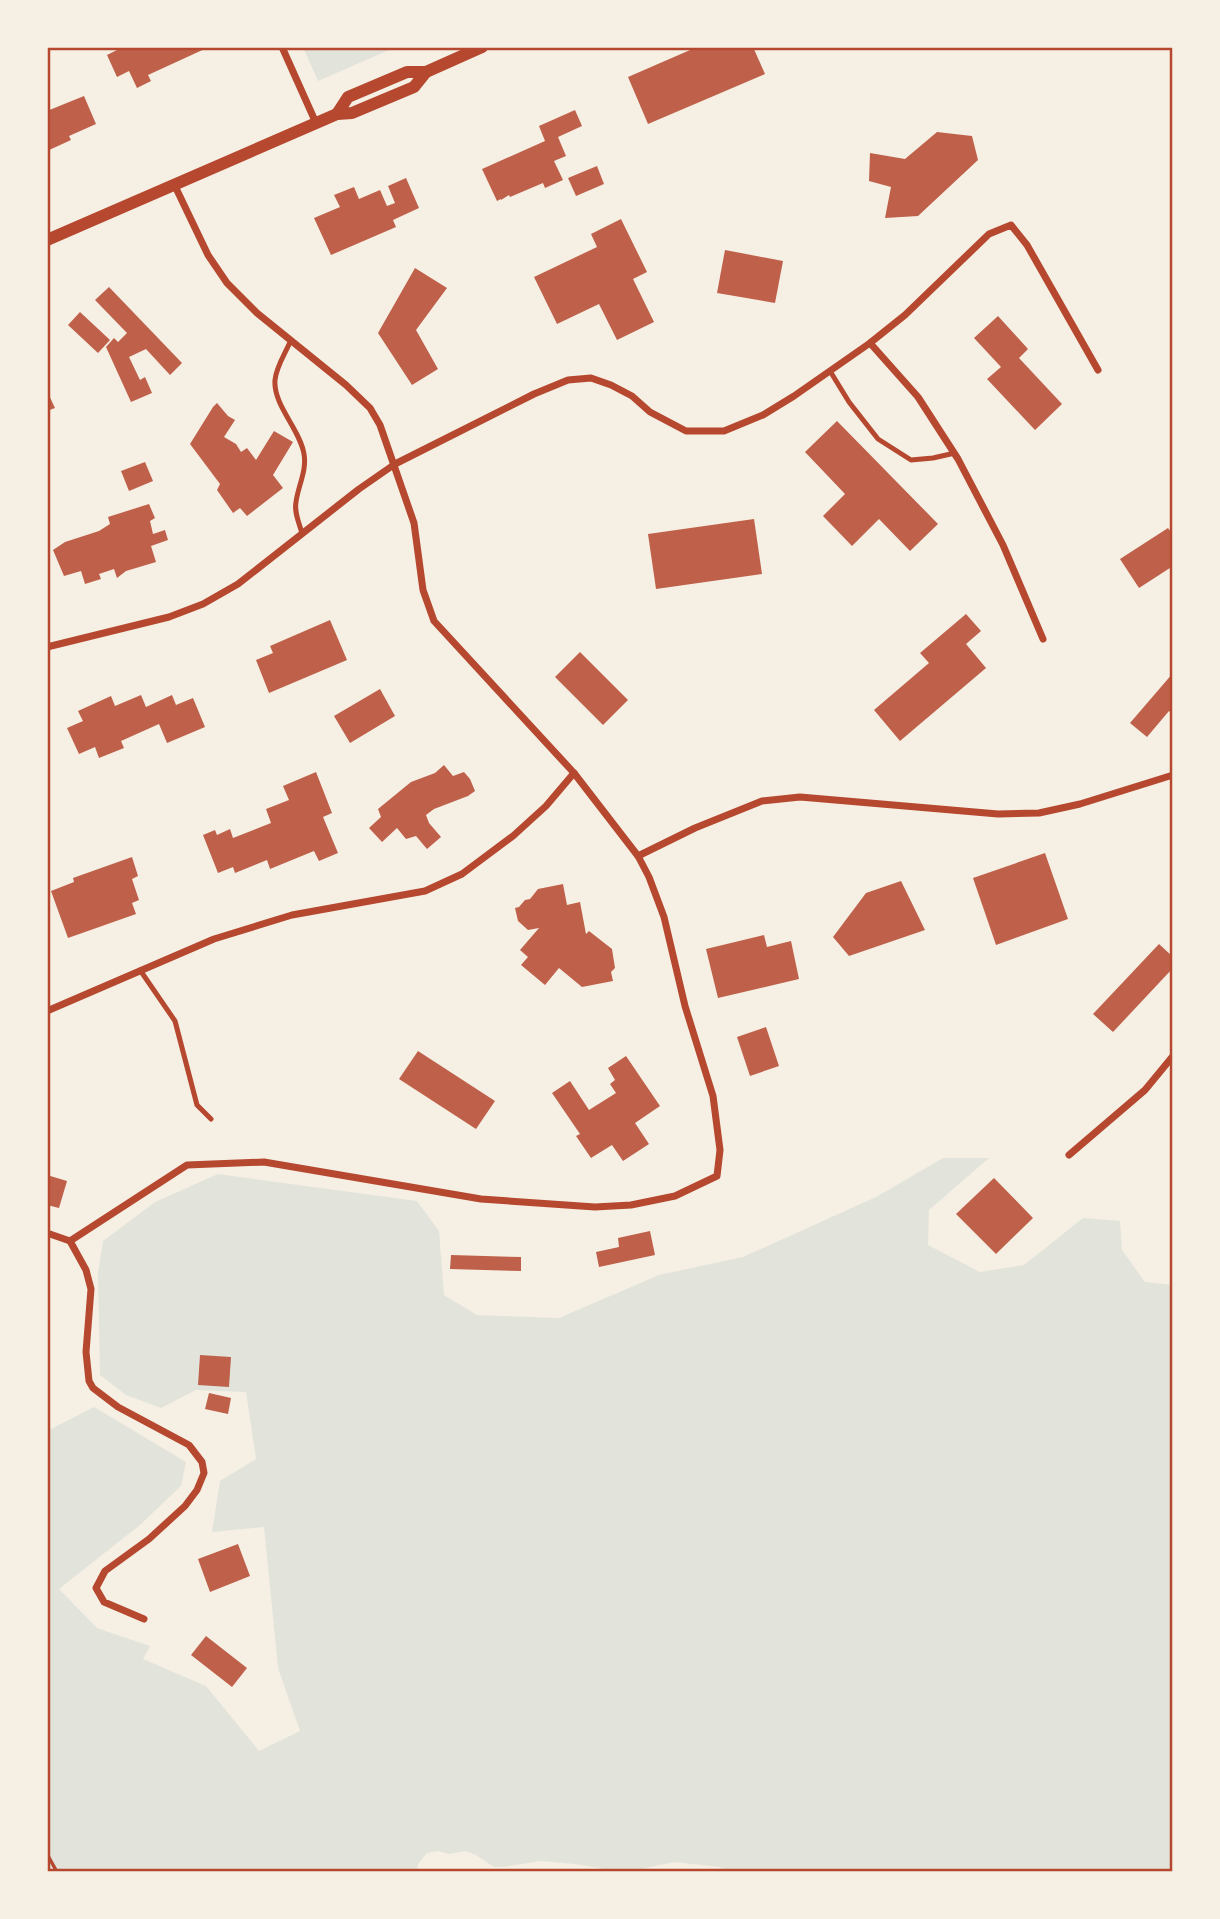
<svg xmlns="http://www.w3.org/2000/svg" width="1220" height="1919" font-family="Rubik,sans-serif">
<style>
.green{fill:#e2e4dc}
.building{fill:#bf614a}
.lines{fill:none;stroke-linecap:round;stroke-linejoin:round}
.path{stroke:#b5482f;stroke-width:3.5}
.service{stroke:#b5482f;stroke-width:5}
.minor{stroke:#b5482f;stroke-width:7}
.tertiary{stroke:#b5482f;stroke-width:12}
.neatline{fill:none;stroke:#b5482f;stroke-width:2.5}
</style>
<rect width="100%" height="100%" fill="#f6efe4"/>
<!-- green -->
<g class="green">
<polygon points="303,47 396,47 318,81"/>
<polygon points="943,1158 989,1158 929,1210 928,1245 980,1272 1024,1265 1083,1218 1120,1221 1122,1250 1145,1282 1173,1285 1173,1872 734,1872 719,1867 674,1862 641,1869 616,1871 575,1864 540,1861 504,1867 494,1867 476,1855 465,1851 449,1854 438,1851 427,1853 418,1864 417,1872 47,1872 47,1431 94,1407 186,1462 181,1486 140,1525 59,1589 97,1628 150,1646 143,1659 206,1686 259,1751 300,1731 278,1668 264,1527 212,1532 220,1481 256,1459 246,1392 196,1390 161,1408 126,1395 100,1375 98,1273 103,1241 155,1202 218,1174 417,1201 439,1231 444,1295 477,1315 559,1318 659,1275 743,1257 876,1197"/>
</g>
<!-- building -->
<g class="building">
<polygon points="123,47 209,47 148,75 151,81 137,88 129,71 117,77 107,55"/>
<polygon points="697,47 753,47 765,74 648,124 628,77"/>
<polygon points="84,96 96,124 69,136 71,140 47,151 47,111"/>
<polygon points="575,110 582,126 558,137 566,156 554,161 563,180 545,188 543,183 510,197 509,195 501,200 501,199 497,201 482,169 545,141 539,126"/>
<polygon points="937,132 972,136 978,160 918,216 885,218 891,187 869,181 870,153 905,159"/>
<polygon points="597,166 604,184 576,196 568,178"/>
<polygon points="406,178 419,208 393,220 396,227 331,255 314,218 340,207 334,195 354,187 359,199 380,190 387,206 395,203 388,186"/>
<polygon points="621,219 647,272 633,279 654,322 617,340 599,304 557,324 534,277 597,247 591,234"/>
<polygon points="725,250 783,261 775,303 717,293"/>
<polygon points="415,268 447,288 416,330 438,369 412,385 378,333"/>
<polygon points="109,287 182,363 170,375 146,349 129,357 140,380 145,377 152,393 131,402 106,347 114,338 118,342 127,333 95,300"/>
<polygon points="80,312 110,340 98,353 68,325"/>
<polygon points="998,316 1028,349 1019,358 1062,404 1035,430 987,379 1001,367 974,338"/>
<polygon points="47,391 55,408 47,411"/>
<polygon points="217,403 228,416 235,420 224,437 236,444 241,452 247,448 256,460 274,431 293,442 273,475 283,488 247,516 240,508 233,513 217,490 220,484 190,444 213,407"/>
<polygon points="837,421 938,524 910,551 879,519 852,546 823,516 845,494 805,452"/>
<polygon points="145,462 153,481 129,491 121,471"/>
<polygon points="149,504 155,518 150,521 153,534 165,530 168,540 151,546 156,562 126,571 117,578 114,569 99,574 101,579 85,584 81,571 64,576 53,550 65,542 99,531 110,524 108,517"/>
<polygon points="754,519 762,574 656,589 648,534"/>
<polygon points="1168,528 1173,535 1173,566 1139,588 1120,559"/>
<polygon points="966,614 981,631 966,644 986,668 900,741 874,710 929,663 920,653"/>
<polygon points="330,620 347,660 269,693 256,660 273,653 270,646"/>
<polygon points="580,652 628,700 603,725 555,677"/>
<polygon points="1173,673 1173,714 1169,711 1147,737 1130,723"/>
<polygon points="380,689 395,716 350,743 334,716"/>
<polygon points="141,695 146,707 172,695 176,705 193,698 205,727 167,743 159,724 121,741 124,748 99,758 95,747 79,754 67,728 83,721 78,711 111,696 115,706"/>
<polygon points="444,765 453,776 464,772 470,779 475,791 468,796 434,809 426,815 429,823 441,837 427,849 416,836 406,839 397,828 382,842 369,828 381,817 378,809 411,782 435,773"/>
<polygon points="316,772 332,813 323,817 338,853 319,861 314,851 270,869 267,860 235,873 233,867 218,873 203,835 215,830 217,835 230,829 233,838 271,823 266,809 289,800 283,786"/>
<polygon points="1045,853 1068,919 996,945 973,878"/>
<polygon points="132,857 138,876 132,879 139,900 132,903 136,914 68,938 51,891 74,882 73,878"/>
<polygon points="901,881 925,930 849,956 833,937 866,893"/>
<polygon points="563,884 567,905 580,902 586,934 589,931 612,949 615,968 611,972 613,981 582,987 559,968 545,985 521,965 528,957 520,950 539,928 528,930 518,921 515,908 519,907 525,900 530,899 538,889"/>
<polygon points="764,935 767,947 791,941 799,979 718,998 706,949"/>
<polygon points="1159,944 1173,957 1173,968 1113,1032 1093,1014"/>
<polygon points="766,1027 779,1066 750,1076 737,1037"/>
<polygon points="418,1051 495,1101 476,1129 399,1079"/>
<polygon points="626,1056 660,1106 635,1123 649,1144 623,1161 612,1145 591,1158 576,1136 580,1134 552,1093 570,1081 589,1110 616,1093 610,1084 615,1080 608,1068"/>
<polygon points="47,1175 67,1181 59,1208 47,1205"/>
<polygon points="994,1178 1033,1218 996,1254 956,1214"/>
<polygon points="650,1231 655,1255 599,1267 596,1252 619,1247 618,1238"/>
<polygon points="451,1255 521,1257 521,1271 450,1269"/>
<polygon points="200,1355 231,1357 229,1387 198,1385"/>
<polygon points="209,1393 231,1398 228,1414 205,1409"/>
<polygon points="238,1544 250,1576 210,1592 198,1559"/>
<polygon points="206,1636 247,1668 232,1687 191,1655"/>
</g>
<g class="lines">
<!-- path -->
<polyline class="path" points="47,1854 57,1872"/>
<!-- service -->
<g class="service">
<path d="M291,340C286,352 276,367 275,380C273,405 300,429 304,454C307,471 298,486 296,502C294,512 299,523 302,533"/>
<polyline points="830,371 849,402 878,439 911,460 933,458 955,453"/>
<polyline points="140,970 175,1021 197,1105 211,1119"/>
</g>
<!-- minor -->
<g class="minor">
<polyline points="282,47 316,123"/>
<polyline points="870,343 918,397 958,459 1003,545 1043,639"/>
<polyline points="47,647 169,617 203,604 238,584 359,489 395,464 534,394 568,380 591,378 611,385 632,396 650,412 686,431 724,431 763,415 794,396 870,343 905,315 989,234 1011,225 1027,245 1098,370"/>
<polyline points="638,856 695,828 762,801 800,797 998,814 1039,813 1080,804 1173,775"/>
<polyline points="47,1011 214,939 292,915 425,891 462,874 513,836 546,806 574,773"/>
<polyline points="1069,1155 1145,1090 1173,1056"/>
<polyline points="47,1233 70,1241"/>
<polyline points="144,1619 104,1602 96,1588 105,1571 149,1539 185,1506 197,1490 204,1473 202,1462 189,1445 118,1407 93,1388 89,1381 86,1352 91,1289 86,1270 70,1241 187,1165 264,1162 481,1199 595,1207 631,1205 675,1196 717,1176 720,1150 713,1096 685,1006 664,917 649,877 638,856 574,773 434,621 423,590 414,523 380,425 370,408 346,385 257,313 227,283 208,255 174,184"/>
</g>
<!-- tertiary -->
<g class="tertiary">
<polyline points="337,114 348,97 407,72 426,72 482,47"/>
<polyline points="47,240 337,114 352,113 414,87 426,72"/>
</g>
</g>
<!-- border -->
<rect width="1220" height="1919" fill="none" stroke="#f6efe4" stroke-width="98"/>
<rect x="49" y="49" width="1122" height="1821" class="neatline"/>
</svg>
